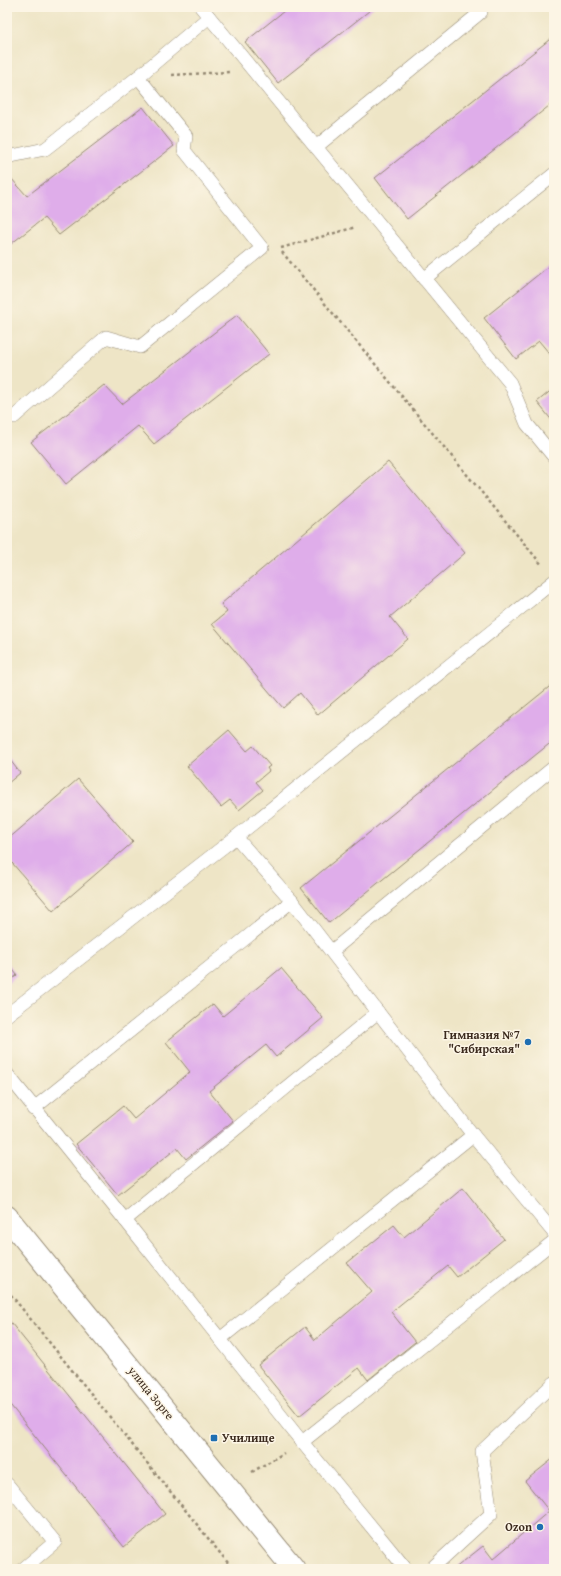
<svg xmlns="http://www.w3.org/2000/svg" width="561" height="1576" font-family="'Gentium Book Plus',serif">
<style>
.building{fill:#dfadea}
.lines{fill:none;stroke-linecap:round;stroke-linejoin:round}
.service-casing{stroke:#948872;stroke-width:14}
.minor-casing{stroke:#948872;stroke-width:24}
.path{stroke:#948872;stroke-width:2.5;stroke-dasharray:3 3;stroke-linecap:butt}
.service{stroke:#fff;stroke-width:13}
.minor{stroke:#fff;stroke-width:22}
.poi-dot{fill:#1f6fb2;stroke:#fcf5e5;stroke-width:1.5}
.labels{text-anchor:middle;stroke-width:3;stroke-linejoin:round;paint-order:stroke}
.poi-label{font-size:12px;font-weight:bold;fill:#3b2a1e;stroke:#fcf5e5;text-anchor:end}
.street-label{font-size:12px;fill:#3b2a1e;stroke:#fcf5e5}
</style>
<rect width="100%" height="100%" fill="#fcf5e5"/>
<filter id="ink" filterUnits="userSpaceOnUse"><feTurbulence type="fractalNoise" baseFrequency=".025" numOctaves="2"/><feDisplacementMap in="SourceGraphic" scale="8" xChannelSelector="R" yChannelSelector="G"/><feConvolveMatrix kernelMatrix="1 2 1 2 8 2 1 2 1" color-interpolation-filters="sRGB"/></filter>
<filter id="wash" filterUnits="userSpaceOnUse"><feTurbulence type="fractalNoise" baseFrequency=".012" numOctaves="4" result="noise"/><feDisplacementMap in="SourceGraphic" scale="16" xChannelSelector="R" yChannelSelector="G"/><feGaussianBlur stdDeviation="0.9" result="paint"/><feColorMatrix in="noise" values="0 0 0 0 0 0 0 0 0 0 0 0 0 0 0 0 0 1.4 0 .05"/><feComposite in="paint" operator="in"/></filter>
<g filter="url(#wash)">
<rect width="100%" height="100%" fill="#eee5c6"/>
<g id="blocks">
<!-- building -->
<g class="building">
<polygon points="289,7 374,7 278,83 245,42"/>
<polygon points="554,36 554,102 407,219 375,178"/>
<polygon points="143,107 174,146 59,235 44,218 7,247 7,179 10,177 27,196"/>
<polygon points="554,262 554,359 539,341 516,359 484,318"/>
<polygon points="237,315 269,354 154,444 138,426 66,484 31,442 104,385 122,404"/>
<polygon points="554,388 554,423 537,402"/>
<polygon points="388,462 465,553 390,617 408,639 318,715 300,693 283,708 212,624 227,612 221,604"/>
<polygon points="554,683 554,740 329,923 301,888"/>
<polygon points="229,730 247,751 253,746 270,766 267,768 269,771 256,782 263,790 239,810 230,800 221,807 187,766"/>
<polygon points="7,756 20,773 7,784"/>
<polygon points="78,779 133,842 53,911 7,857 7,840"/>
<polygon points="7,962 17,975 7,984"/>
<polygon points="281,968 323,1018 276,1057 266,1045 209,1091 233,1121 186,1159 177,1148 118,1195 76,1144 123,1106 134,1119 190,1072 166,1042 213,1004 223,1016"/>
<polygon points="463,1188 504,1239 457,1277 448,1266 391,1312 415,1342 368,1380 359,1368 299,1416 258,1365 305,1327 315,1340 372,1292 347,1263 394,1225 404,1237"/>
<polygon points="7,1318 165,1514 124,1547 7,1401"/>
<polygon points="554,1458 554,1569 454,1569 483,1546 493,1559 549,1511 525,1481"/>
</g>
</g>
</g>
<g filter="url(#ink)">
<use href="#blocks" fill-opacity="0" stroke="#948872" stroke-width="1"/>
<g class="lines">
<defs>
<g id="service">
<polyline points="201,7 510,383 527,424 554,457"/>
<polyline points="316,147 481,12"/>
<polyline points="7,157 45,149 138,77 209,17"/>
<polyline points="424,279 554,174"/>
<polyline points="14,417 106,337 140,347 262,248 184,150 186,136 138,77"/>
<polyline points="236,837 292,901 473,1135 554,1233"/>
<polyline points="332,951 554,767"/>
<polyline points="7,1015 236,837 554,581"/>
<polyline points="7,1074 125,1220 302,1442 406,1569"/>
<polyline points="33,1109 292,901"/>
<polyline points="125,1220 378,1012"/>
<polyline points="220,1339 473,1135"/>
<polyline points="302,1442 554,1241"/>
<polyline points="7,1484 55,1542 23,1569"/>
<polyline points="431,1569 491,1514 482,1451 554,1383"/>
</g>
<polyline id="minor" points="7,1217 294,1569"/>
</defs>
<!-- service casing -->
<use href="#service" class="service-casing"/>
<!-- minor casing -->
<use href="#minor" class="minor-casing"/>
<!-- path -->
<g class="path">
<polyline points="172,75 229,72"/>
<polyline points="281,248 356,227"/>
<polyline points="282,252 542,565"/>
<polyline points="7,1290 233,1569"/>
<polyline points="252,1472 284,1453"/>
</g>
<!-- service -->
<use href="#service" class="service"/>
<!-- minor -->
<use href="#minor" class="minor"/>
</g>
</g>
<!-- markers -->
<g class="poi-dot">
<circle cx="528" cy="1042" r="4"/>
<rect x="210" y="1434" width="8" height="8" rx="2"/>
<circle cx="540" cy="1527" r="4"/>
</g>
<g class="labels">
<!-- poi labels -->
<g class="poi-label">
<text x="520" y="1039">Гимназия №7<tspan x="520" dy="14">"Сибирская"</tspan></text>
<text x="222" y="1442" text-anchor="start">Училище</text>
<text x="532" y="1531">Ozon</text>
</g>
<!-- street labels -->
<g class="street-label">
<text transform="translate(151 1393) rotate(51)" y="4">улица Зорге</text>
</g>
</g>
<!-- margin -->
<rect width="561" height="1576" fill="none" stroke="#fcf5e5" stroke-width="24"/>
</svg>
